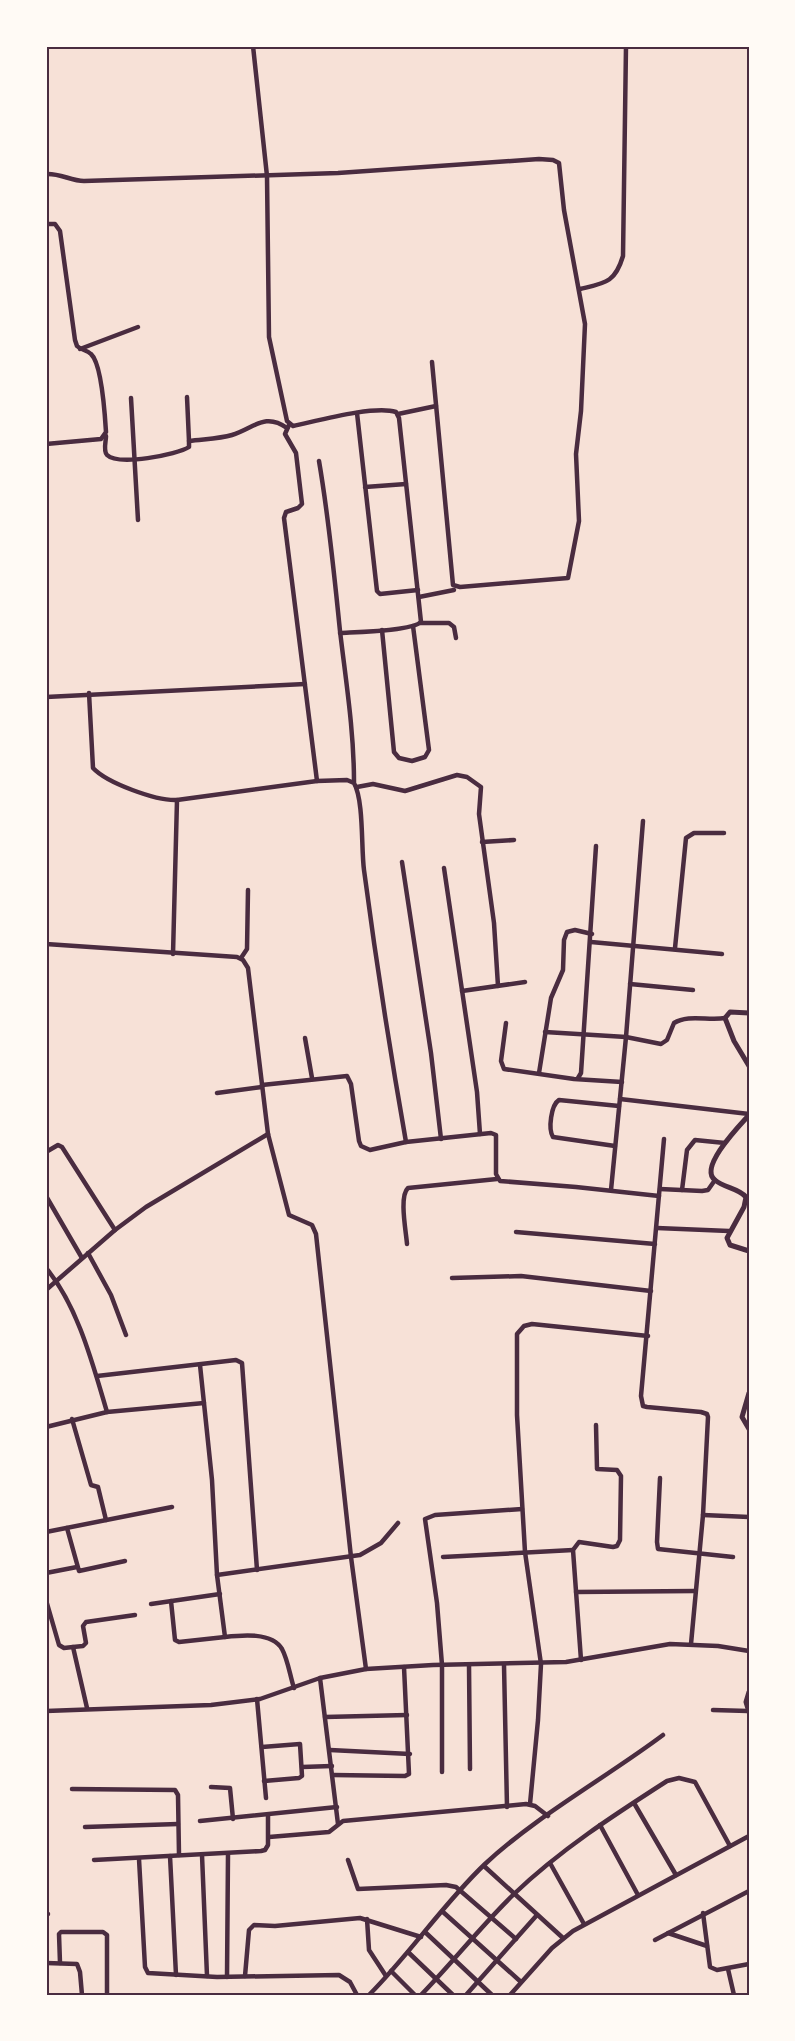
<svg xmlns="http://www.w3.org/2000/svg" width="795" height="2041" font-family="Mulish,sans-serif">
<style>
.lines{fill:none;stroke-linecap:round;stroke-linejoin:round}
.minor{stroke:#4a2c40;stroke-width:4.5}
.tertiary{stroke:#4a2c40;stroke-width:5}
.neatline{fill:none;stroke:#4a2c40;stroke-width:2}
</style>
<rect width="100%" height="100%" fill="#f7e1d7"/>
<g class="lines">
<!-- minor -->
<g class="minor">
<path d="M253,46L267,176L269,337L287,421L293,426C317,421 374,405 396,412L399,418L421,622C412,631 356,632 340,633"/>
<path d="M46,174C60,173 71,181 84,181L338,173L539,159L553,160L559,163L564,210L585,324L581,411L576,454L579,521L568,578L460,587L453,585L432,362"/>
<path d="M46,224H55L60,231L75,340L77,346C81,350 87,350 91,354C102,364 105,416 106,432L101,439L46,444"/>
<path d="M580,289C605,283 615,283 623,256L626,46"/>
<polyline points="80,349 138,327"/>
<polyline points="131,398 138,520"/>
<polyline points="357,413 377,591 380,594 418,590"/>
<polyline points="398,414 436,406"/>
<polyline points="289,425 285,434 296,453 302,504 298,508 286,512 284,518 317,781"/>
<polyline points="46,436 47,444"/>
<path d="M106,436C106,441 103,451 107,455C118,466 177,455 189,447V441L187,397"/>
<path d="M189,441C203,439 219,439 232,435C254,428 265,412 287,428"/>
<path d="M319,461C329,519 334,573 340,631C346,682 354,731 354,782"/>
<polyline points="365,487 406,484"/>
<polyline points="419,597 454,590"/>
<polyline points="420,623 449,623 454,627 456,638"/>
<polyline points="382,630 394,752 399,758 412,761 425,757 429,750 413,626"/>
<path d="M89,693L93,768C107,783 156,801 177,800L317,781L347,780L354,783C364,801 361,848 364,870C376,961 390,1051 406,1142"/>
<polyline points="46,697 305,684"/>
<polyline points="357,787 373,784 405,791 457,775 467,777 481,787 479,814 494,923 498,986"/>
<polyline points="482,842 514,840"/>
<polyline points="402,862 431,1053 441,1139"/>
<polyline points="444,868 477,1092 480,1134"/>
<polyline points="591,942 722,954"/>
<polyline points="46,944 237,957 243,960 248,968 268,1134 289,1215 312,1225 316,1234 351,1557 366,1669"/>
<polyline points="675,948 686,838 694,833 724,833"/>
<polyline points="173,954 177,800"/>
<polyline points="241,958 247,949 248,890"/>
<polyline points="630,984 693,990"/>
<polyline points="462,991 525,982"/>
<polyline points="506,1023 501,1061 504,1069 574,1079 622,1082"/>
<path d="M545,1032L626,1037L661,1044L667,1040L674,1023C688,1014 709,1021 725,1018"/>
<polyline points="305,1038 312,1078"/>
<polyline points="539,1073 551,998 563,970 564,940 567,932 575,930 592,934"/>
<polyline points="578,1078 581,1073 596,846"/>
<polyline points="262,1085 347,1076 351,1084 359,1141 361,1146 370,1150 406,1142 491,1133 496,1135 496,1174 500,1181 576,1187 659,1196"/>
<polyline points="217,1093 262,1087"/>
<polyline points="620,1099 749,1114"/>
<polyline points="664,1139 641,1396 643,1406 647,1407 701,1412 707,1414 708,1417 703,1515 691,1644"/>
<path d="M615,1146L553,1137C548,1129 551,1105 559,1100L619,1106"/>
<polyline points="46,1152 58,1145 62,1147 115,1230"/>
<polyline points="660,1189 702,1191 708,1190 715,1180"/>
<polyline points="611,1190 626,1037 643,821"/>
<polyline points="682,1190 687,1150 695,1140 725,1143"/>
<polyline points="46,1196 82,1258"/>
<polyline points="657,1228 729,1231"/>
<polyline points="516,1232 655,1244"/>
<path d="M407,1244C406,1231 399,1196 408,1188L497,1179"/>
<polyline points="88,1253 111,1295 126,1335"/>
<path d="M46,1268C78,1306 93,1365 107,1412"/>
<polyline points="452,1278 521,1276 651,1291"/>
<polyline points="46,1290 115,1230 146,1207 268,1134"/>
<path d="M200,1365L212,1480L217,1575L225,1637C242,1635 272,1632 282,1649C288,1660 290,1676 294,1688"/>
<polyline points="97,1376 236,1360 242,1363 257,1570"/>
<polyline points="72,1419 91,1485 98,1487 106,1520"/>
<polyline points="46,1427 107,1412 204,1403"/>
<polyline points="660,1478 657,1542 658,1549 733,1557"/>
<polyline points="703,1515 749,1517"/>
<polyline points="67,1528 79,1571 125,1561"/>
<polyline points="46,1532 172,1507"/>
<polyline points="443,1557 573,1550"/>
<polyline points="46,1573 77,1567"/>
<polyline points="217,1575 360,1555 381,1543 398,1523"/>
<polyline points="576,1592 695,1591"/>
<polyline points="46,1600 59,1645 64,1648 73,1647 87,1708"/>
<polyline points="171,1601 175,1640 179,1642 225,1637"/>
<polyline points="151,1604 220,1594"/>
<polyline points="73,1647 83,1646 86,1643 83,1626 86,1622 135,1615"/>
<polyline points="581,1660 573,1550 579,1542 613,1547 617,1546 620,1540 621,1476 617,1470 597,1469 596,1425"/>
<polyline points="469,1665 470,1769"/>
<polyline points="504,1665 507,1807"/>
<polyline points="320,1678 338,1824"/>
<polyline points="257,1699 266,1798"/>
<polyline points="713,1710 748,1711"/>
<polyline points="46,1711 211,1705 260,1699 320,1678 366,1669 433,1665 566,1662 670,1644 718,1646 749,1651"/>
<polyline points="325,1717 407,1715"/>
<polyline points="262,1747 300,1744 302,1776 299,1778 264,1781"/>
<polyline points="330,1750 410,1754"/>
<polyline points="302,1767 332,1766"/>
<polyline points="442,1772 442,1665 437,1603 425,1519 435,1515 522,1509"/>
<polyline points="333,1775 405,1776 409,1774 404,1667"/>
<polyline points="211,1787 230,1788 233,1819"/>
<polyline points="72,1789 175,1790 178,1795 179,1855"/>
<polyline points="46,1800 46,1822"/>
<polyline points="634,1803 676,1875"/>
<polyline points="530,1804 538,1720 541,1664 525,1552 517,1415 517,1334 524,1326 532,1324 648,1336"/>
<polyline points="200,1821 337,1807"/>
<polyline points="600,1825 638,1895"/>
<polyline points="85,1827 178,1824"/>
<polyline points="269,1837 329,1832 343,1821 526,1804 535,1806 548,1816"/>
<polyline points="202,1855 207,1976"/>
<polyline points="170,1856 176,1975"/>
<polyline points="139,1859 145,1967 148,1973 217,1977 339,1975 350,1982 357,1995"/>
<polyline points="94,1860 261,1851 265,1850 268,1845 268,1816"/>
<polyline points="348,1860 358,1889 446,1885 456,1887 516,1939"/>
<polyline points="550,1863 584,1924"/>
<polyline points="484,1866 563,1938"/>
<polyline points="443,1912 521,1982"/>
<polyline points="703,1913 710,1967 717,1970 749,1964"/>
<polyline points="46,1914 48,1914"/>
<polyline points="367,1919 369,1950 386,1976"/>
<polyline points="425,1932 492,1995"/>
<polyline points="668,1933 707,1946"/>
<polyline points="655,1940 749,1891"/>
<polyline points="408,1952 453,1995"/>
<polyline points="46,1963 77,1964 80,1972 82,1995"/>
<polyline points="60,1963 59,1934 61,1932 103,1932 107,1935 107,1995"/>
<polyline points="728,1969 734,1995"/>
<polyline points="391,1971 415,1995"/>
<polyline points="245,1976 249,1930 254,1925 275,1926 360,1918 421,1937"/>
<polyline points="227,1977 228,1854"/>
<path d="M369,1995C410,1954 443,1904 485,1864C535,1817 607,1777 663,1735"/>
<path d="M421,1995C453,1962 481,1926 514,1894C560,1850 614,1815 667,1781L679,1778L695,1782L730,1846"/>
<polyline points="466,1995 537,1915"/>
<polyline points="510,1995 552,1948 573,1931 749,1836"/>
</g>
<!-- tertiary -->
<g class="tertiary">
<polyline points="749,1013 730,1012 725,1018 734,1041 749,1066"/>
<path d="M749,1115C740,1125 698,1168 715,1180C724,1188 738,1188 746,1197L744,1207L727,1238L730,1245L749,1251"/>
<polyline points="749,1393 742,1417 749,1429"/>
<polyline points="749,1692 746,1702 749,1712"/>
</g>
</g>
<!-- border -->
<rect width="795" height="2041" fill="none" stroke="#fffaf5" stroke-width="95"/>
<rect x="48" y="48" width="700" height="1946" class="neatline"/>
</svg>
